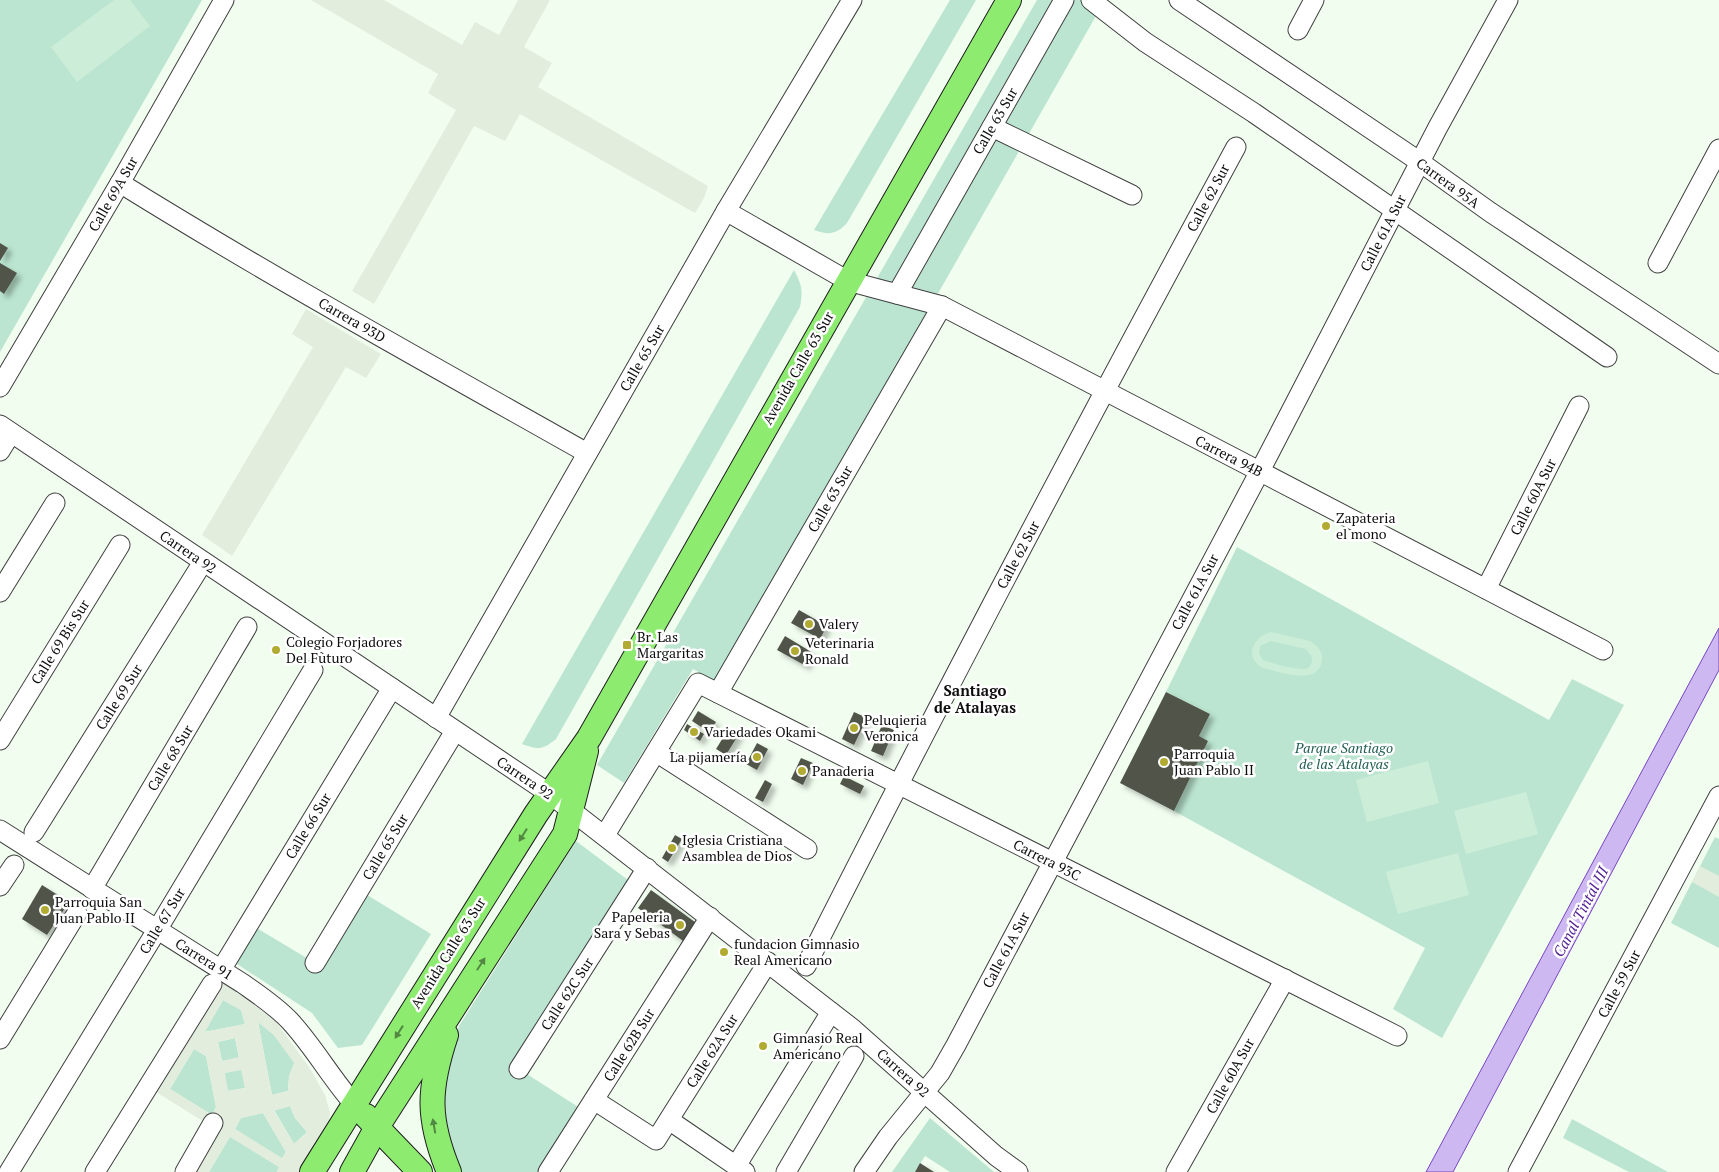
<svg xmlns="http://www.w3.org/2000/svg" width="1719" height="1172" font-family="'PT Serif',serif">
<style>
.green{fill:#bbe5d0}
.pitch{fill:#ccedd8;fill-rule:evenodd}
.plaza{fill:#e2edde;fill-rule:evenodd}
.water{fill:#cdb8f1;stroke:#7845c1}
.building{fill:#51554a;filter:url(#shadow)}
.lines{fill:none;stroke-linecap:round;stroke-linejoin:round}
.minor-casing{stroke:#404040;stroke-width:21}
.major-casing{stroke:#1e1e1e;stroke-width:26}
.minor{stroke:#fff;stroke-width:19}
.major{stroke:#8dec70;stroke-width:24}
.oneway{fill:#538843}
.poi-dot{fill:#b1ac31;stroke:#fff;stroke-width:2}
.labels{text-anchor:middle;stroke-width:5;stroke-linejoin:round;paint-order:stroke}
.street-label{font-size:14px;fill:#0d0d0d;stroke:#fff}
.poi-label{font-size:14px;fill:#0d0d0d;stroke:#fff;text-anchor:start}
.park-label{font-size:14px;font-style:italic;fill:#235f53;stroke:#fff}
.neighbourhood-label{font-size:15px;font-weight:bold;fill:#0d0d0d;stroke:#fff}
.water-label{font-size:15px;font-style:italic;fill:#542194;stroke:#fff}
</style>
<defs>
<filter id="shadow"><feDropShadow dx="4.5" dy="4.5" stdDeviation="2.5" flood-color="#0004"/></filter>
</defs>
<rect width="100%" height="100%" fill="#f1feef"/>
<!-- green -->
<g class="green">
<polygon points="0,0 202,0 0,352"/>
<path d="M950,0H976L847,223C836,235 828,235 814,230Z"/>
<polygon points="1037,0 1105,0 717,682 693,669 624,783 597,765"/>
<path d="M794,270C802,285 803,290 800,307L556,739C542,750 539,750 522,744Z"/>
<polygon points="1237,547 1549,720 1572,679 1624,705 1442,1038 1393,1009 1425,948 1174,811 1208,741 1199,736 1210,714 1166,692"/>
<polygon points="1715,837 1719,839 1719,948 1671,923"/>
<polygon points="576,841 636,886 519,1069 586,1112 548,1172 460,1172 451,1157 441,1107 450,1055 459,1026"/>
<polygon points="359,890 431,934 362,1045 338,1048 312,1013 234,962 255,927 315,963"/>
<polygon points="223,1000 241,1010 245,1024 204,1032"/>
<polygon points="258,1022 274,1035 295,1063 289,1076 288,1091 272,1095"/>
<polygon points="235,1038 239,1058 222,1061 218,1042"/>
<polygon points="194,1049 206,1056 216,1107 212,1115 170,1089"/>
<polygon points="242,1069 245,1088 228,1091 224,1073"/>
<polygon points="290,1106 295,1118 307,1132 294,1144 274,1110"/>
<polygon points="263,1113 286,1152 282,1159 235,1129 241,1118"/>
<polygon points="930,1118 994,1172 950,1172 925,1156 915,1172 892,1172"/>
<polygon points="1572,1119 1668,1172 1629,1172 1563,1138"/>
<polygon points="230,1136 279,1167 277,1172 209,1172"/>
</g>
<!-- pitch -->
<g class="pitch">
<polygon points="114,0 130,0 150,26 77,82 51,47"/>
<path d="M1271,632L1310,641C1317,645 1323,652 1322,660C1319,687 1280,672 1263,668C1244,658 1252,637 1271,632ZM1271,641L1306,649L1312,657C1312,661 1312,665 1308,668C1301,672 1271,663 1263,660L1259,653L1260,646Z"/>
<polygon points="1428,761 1439,803 1367,822 1356,780"/>
<polygon points="1526,792 1538,834 1466,854 1454,811"/>
<polygon points="1458,853 1469,895 1398,914 1386,872"/>
</g>
<!-- plaza -->
<g class="plaza">
<polygon points="311,0 384,0 462,45 475,22 499,35 518,0 550,0 524,47 552,63 538,87 708,186 704,198 695,213 520,114 505,141 474,126 374,304 352,291 456,110 428,93 438,74"/>
<polygon points="306,309 381,354 366,378 346,367 232,556 202,535 313,347 292,334"/>
<polygon points="1700,866 1719,876 1719,897 1692,882"/>
<path d="M220,980L263,1010L277,1023L309,1067L325,1095L330,1112L329,1119L301,1172H277L279,1167L230,1137L209,1172H194L217,1130L153,1090ZM223,1000L241,1010L245,1024L205,1032ZM258,1022L274,1035L294,1063L289,1076L288,1091L272,1095ZM235,1038L239,1057L222,1061L218,1042ZM194,1049L206,1056L216,1107L212,1115L170,1089ZM241,1070L245,1088L228,1091L225,1073ZM290,1106L295,1118L307,1132L294,1144L274,1111ZM263,1113L286,1152L282,1158L235,1129L241,1118Z"/>
</g>
<!-- water -->
<polygon class="water" points="1719,628 1719,670 1453,1172 1426,1172"/>
<!-- building -->
<g class="building">
<polygon points="0,243 8,248 0,261"/>
<polygon points="0,263 17,273 4,294 0,291"/>
<polygon points="799,610 827,626 820,639 791,623"/>
<polygon points="785,636 813,653 806,666 777,650"/>
<polygon points="1166,692 1210,714 1199,736 1208,741 1174,811 1120,783"/>
<polygon points="698,711 716,722 709,732 692,721"/>
<polygon points="854,712 867,718 854,745 842,739"/>
<polygon points="687,724 704,734 700,741 684,730"/>
<polygon points="882,725 894,730 883,756 871,751"/>
<polygon points="729,728 739,734 726,755 716,749"/>
<polygon points="757,743 768,749 757,770 746,764"/>
<polygon points="801,758 813,763 803,785 791,779"/>
<polygon points="844,776 864,786 860,794 840,784"/>
<polygon points="765,780 772,784 763,802 755,798"/>
<polygon points="675,835 682,839 668,862 662,858"/>
<polygon points="42,885 69,902 47,935 22,919"/>
<polygon points="651,890 699,925 686,943 638,908"/>
<polygon points="920,1163 934,1172 915,1172"/>
</g>
<g class="lines">
<defs>
<g id="minor">
<polyline points="1091,0 1145,42 1254,113 1607,357"/>
<polyline points="1179,0 1420,162 1490,212 1719,364"/>
<polyline points="1298,30 1314,0"/>
<polyline points="992,127 1132,195"/>
<path d="M120,183C273,278 431,365 587,453"/>
<polyline points="726,211 848,281 942,306 1603,650"/>
<polyline points="1658,263 1719,149"/>
<polyline points="897,294 1064,0"/>
<polyline points="0,387 120,183 224,0"/>
<polyline points="0,425 550,794 853,1029 996,1156 1018,1172"/>
<polyline points="0,451 11,433"/>
<polyline points="1486,589 1579,406"/>
<polyline points="0,592 55,503"/>
<polyline points="718,693 942,306"/>
<polyline points="436,718 726,211 852,0"/>
<polyline points="0,740 120,545"/>
<polyline points="656,752 807,849"/>
<path d="M0,830L242,983C259,995 276,1006 290,1021C314,1047 331,1078 354,1104"/>
<polyline points="34,832 203,562"/>
<polyline points="605,835 698,683 1397,1036"/>
<polyline points="0,886 14,865"/>
<polyline points="92,889 247,627"/>
<polyline points="315,963 455,731"/>
<polyline points="224,965 392,688"/>
<path d="M806,966C945,691 1089,418 1236,147"/>
<polyline points="0,1039 77,913"/>
<polyline points="519,1069 647,868"/>
<polyline points="594,1100 656,1140 768,962"/>
<polyline points="669,1120 745,1172"/>
<polyline points="736,1166 831,1012"/>
<polyline points="9,1172 157,930 313,670"/>
<polyline points="95,1172 212,984"/>
<polyline points="185,1172 213,1123"/>
<polyline points="548,1172 710,917"/>
<polyline points="786,1172 854,1056"/>
<polyline points="864,1172 888,1137 940,1073 956,1045 1260,471 1438,127 1508,0"/>
<polyline points="1176,1172 1285,979"/>
<polyline points="1518,1172 1719,796"/>
</g>
<g id="major">
<path d="M446,1035C428,1089 427,1119 449,1172"/>
<polyline points="366,1116 420,1172"/>
<polyline points="312,1172 536,814 589,738 1009,0"/>
<polyline points="352,1172 377,1127 565,834 586,751"/>
</g>
</defs>
<!-- minor casing -->
<use href="#minor" class="minor-casing"/>
<!-- major casing -->
<use href="#major" class="major-casing"/>
<!-- minor -->
<use href="#minor" class="minor"/>
<!-- major -->
<use href="#major" class="major"/>
</g>
<!-- one-way arrows -->
<defs><path id="oneway-solid" d="M-6-.8H1V-3.2L6.5 0L1 3.2V.8H-6Z" transform="scale(1.25)"/></defs>
<g class="oneway">
<use href="#oneway-solid" transform="translate(523 835) rotate(122)"/>
<use href="#oneway-solid" transform="translate(481 964) rotate(-57)"/>
<use href="#oneway-solid" transform="translate(399 1032) rotate(122)"/>
<use href="#oneway-solid" transform="translate(434 1126) rotate(-100)"/>
</g>
<!-- markers -->
<g class="poi-dot">
<circle cx="1326" cy="526" r="5"/>
<circle cx="809" cy="624" r="5"/>
<rect x="622" y="640" width="10" height="10" rx="2.5"/>
<circle cx="276" cy="650" r="5"/>
<circle cx="795" cy="651" r="5"/>
<circle cx="854" cy="728" r="5"/>
<circle cx="694" cy="732" r="5"/>
<circle cx="757" cy="757" r="5"/>
<circle cx="1164" cy="762" r="5"/>
<circle cx="802" cy="771" r="5"/>
<circle cx="672" cy="848" r="5"/>
<circle cx="45" cy="910" r="5"/>
<circle cx="680" cy="925" r="5"/>
<circle cx="724" cy="952" r="5"/>
<circle cx="763" cy="1046" r="5"/>
</g>
<g class="labels">
<!-- street labels -->
<g class="street-label">
<text transform="translate(995 121) rotate(-60)" y="5">Calle 63 Sur</text>
<text transform="translate(1448 183) rotate(36)" y="5">Carrera 95A</text>
<text transform="translate(113 194) rotate(-60)" y="5">Calle 69A Sur</text>
<text transform="translate(1208 198) rotate(-62)" y="5">Calle 62 Sur</text>
<text transform="translate(1383 233) rotate(-63)" y="5">Calle 61A Sur</text>
<text transform="translate(352 320) rotate(30)" y="5">Carrera 93D</text>
<text transform="translate(642 358) rotate(-60)" y="5">Calle 65 Sur</text>
<text transform="translate(798 368) rotate(-60)" y="5">Avenida Calle 63 Sur</text>
<text transform="translate(1229 456) rotate(27)" y="5">Carrera 94B</text>
<text transform="translate(1533 497) rotate(-63)" y="5">Calle 60A Sur</text>
<text transform="translate(830 499) rotate(-60)" y="5">Calle 63 Sur</text>
<text transform="translate(188 552) rotate(34)" y="5">Carrera 92</text>
<text transform="translate(1018 555) rotate(-62)" y="5">Calle 62 Sur</text>
<text transform="translate(1195 592) rotate(-62)" y="5">Calle 61A Sur</text>
<text transform="translate(60 642) rotate(-58)" y="5">Calle 69 Bis Sur</text>
<text transform="translate(119 697) rotate(-58)" y="5">Calle 69 Sur</text>
<text transform="translate(170 758) rotate(-59)" y="5">Calle 68 Sur</text>
<text transform="translate(525 778) rotate(34)" y="5">Carrera 92</text>
<text transform="translate(308 826) rotate(-59)" y="5">Calle 66 Sur</text>
<text transform="translate(385 847) rotate(-59)" y="5">Calle 65 Sur</text>
<text transform="translate(1047 860) rotate(27)" y="5">Carrera 93C</text>
<text transform="translate(162 921) rotate(-59)" y="5">Calle 67 Sur</text>
<text transform="translate(1006 950) rotate(-62)" y="5">Calle 61A Sur</text>
<text transform="translate(448 953) rotate(-58)" y="5">Avenida Calle 63 Sur</text>
<text transform="translate(204 959) rotate(32)" y="5">Carrera 91</text>
<text transform="translate(1619 984) rotate(-62)" y="5">Calle 59 Sur</text>
<text transform="translate(567 994) rotate(-57)" y="5">Calle 62C Sur</text>
<text transform="translate(629 1045) rotate(-58)" y="5">Calle 62B Sur</text>
<text transform="translate(712 1051) rotate(-58)" y="5">Calle 62A Sur</text>
<text transform="translate(903 1073) rotate(42)" y="5">Carrera 92</text>
<text transform="translate(1230 1076) rotate(-61)" y="5">Calle 60A Sur</text>
</g>
<!-- poi labels -->
<g class="poi-label">
<text x="1336" y="523">Zapateria<tspan x="1336" dy="16">el mono</tspan></text>
<text x="819" y="629">Valery</text>
<text x="637" y="642">Br. Las<tspan x="637" dy="16">Margaritas</tspan></text>
<text x="286" y="647">Colegio Forjadores<tspan x="286" dy="16">Del Futuro</tspan></text>
<text x="805" y="648">Veterinaria<tspan x="805" dy="16">Ronald</tspan></text>
<text x="864" y="725">Peluqieria<tspan x="864" dy="16">Veronica</tspan></text>
<text x="704" y="737">Variedades Okami</text>
<text x="1174" y="759">Parroquia<tspan x="1174" dy="16">Juan Pablo II</tspan></text>
<text x="747" y="762" text-anchor="end">La pijamería</text>
<text x="812" y="776">Panaderia</text>
<text x="682" y="845">Iglesia Cristiana<tspan x="682" dy="16">Asamblea de Dios</tspan></text>
<text x="55" y="907">Parroquia San<tspan x="55" dy="16">Juan Pablo II</tspan></text>
<text x="670" y="922" text-anchor="end">Papeleria<tspan x="670" dy="16">Sara y Sebas</tspan></text>
<text x="734" y="949">fundacion Gimnasio<tspan x="734" dy="16">Real Americano</tspan></text>
<text x="773" y="1043">Gimnasio Real<tspan x="773" dy="16">Americano</tspan></text>
</g>
<!-- park labels -->
<g class="park-label">
<text x="1344" y="753">Parque Santiago<tspan x="1344" dy="16">de las Atalayas</tspan></text>
</g>
<!-- neighbourhood labels -->
<g class="neighbourhood-label">
<text x="975" y="696">Santiago<tspan x="975" dy="17">de Atalayas</tspan></text>
</g>
<!-- water labels -->
<g class="water-label">
<text transform="translate(1581 912) rotate(-62)" y="5">Canal Tintal III</text>
</g>
</g>
</svg>
